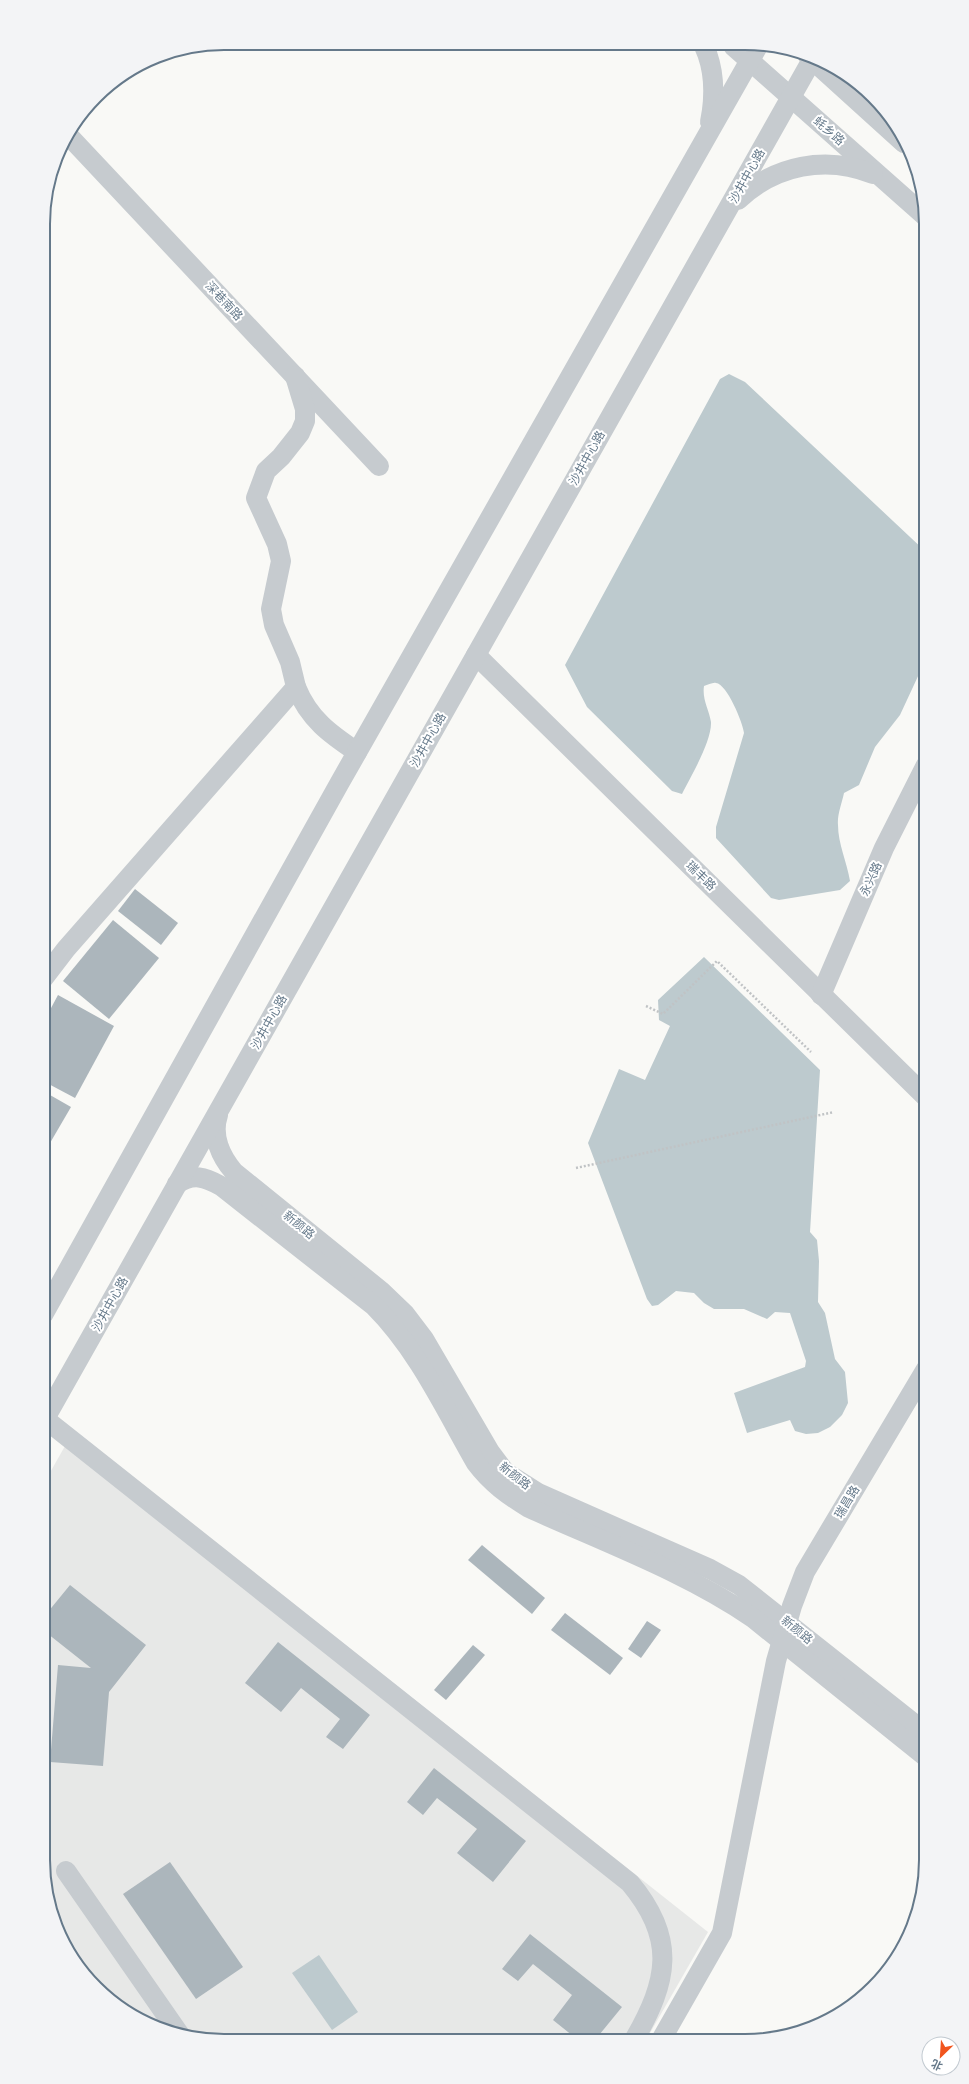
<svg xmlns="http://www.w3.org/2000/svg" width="969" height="2084" font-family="Manrope,'Noto Sans SC',sans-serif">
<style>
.built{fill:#e7e8e7}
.water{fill:#bdcace}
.building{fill:#acb6bc}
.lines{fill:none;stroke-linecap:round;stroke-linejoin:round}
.path{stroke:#c0c3c5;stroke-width:2.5;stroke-dasharray:2 2;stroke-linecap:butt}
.minor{stroke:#c6cbcf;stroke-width:20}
.labels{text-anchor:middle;stroke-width:4;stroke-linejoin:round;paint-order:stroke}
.street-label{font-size:12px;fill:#65798a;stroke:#fff}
.rim{fill:none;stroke:#65798a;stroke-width:2}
</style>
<rect width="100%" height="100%" fill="#f9f9f6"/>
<!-- built -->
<polygon class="built" points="74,1430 708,1932 646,2040 189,2038 144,2022 104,1996 67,1951 49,1907 43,1860 43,1485"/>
<!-- water -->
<g class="water">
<path d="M729,374L745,382L926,552V659L900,715L875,747L859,785L844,793C842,803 837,815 838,825C838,844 847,862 850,881L840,890L779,900L771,898L716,838V827L744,733C743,723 727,684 716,683C713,682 708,685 704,686C702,700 709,709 711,722C712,741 691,776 682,794L672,791L587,707L565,665L720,379Z"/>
<polygon points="704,957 820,1070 810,1232 817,1240 819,1261 818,1302 825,1313 835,1359 845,1372 848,1403 842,1415 830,1427 818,1433 806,1434 795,1431 790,1420 747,1433 734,1393 805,1367 806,1361 790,1313 775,1312 767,1319 744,1309 714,1309 704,1303 694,1293 676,1291 658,1305 652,1306 647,1299 588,1143 619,1069 645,1080 670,1026 659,1020 658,1000"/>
<polygon points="319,1955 358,2012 332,2030 292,1973"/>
</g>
<!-- building -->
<g class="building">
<polygon points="135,889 178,923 161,945 118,911"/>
<polygon points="113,920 159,958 109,1019 63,981"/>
<polygon points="58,995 114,1026 75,1098 43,1081 43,1023"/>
<polygon points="43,1091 71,1107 43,1155"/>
<polygon points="482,1545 545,1598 532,1614 468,1560"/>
<polygon points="70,1585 146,1645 109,1692 103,1766 50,1762 58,1665 91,1668 43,1630 43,1618"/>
<polygon points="565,1613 623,1658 610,1675 551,1630"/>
<polygon points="647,1621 661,1630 641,1658 628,1649"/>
<polygon points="278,1642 370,1715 343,1749 326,1737 340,1719 301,1688 281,1712 245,1683"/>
<polygon points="473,1645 485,1655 446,1700 434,1690"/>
<polygon points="434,1768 526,1841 493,1882 457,1853 477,1829 437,1798 423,1815 407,1802"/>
<polygon points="170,1862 243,1967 196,1999 123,1894"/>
<polygon points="530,1934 622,2007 595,2040 578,2040 553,2020 572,1995 533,1964 518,1981 502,1969"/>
</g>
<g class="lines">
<!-- path -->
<g class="path">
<polyline points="646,1006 663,1014 717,961 811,1052"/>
<polyline points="576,1168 834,1112"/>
</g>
<!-- minor -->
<g class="minor">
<path d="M704,46C715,70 715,97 710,122"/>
<polyline points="733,46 925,216"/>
<polyline points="808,56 904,143"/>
<polyline points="68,135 379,466"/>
<path d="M738,200C775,165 826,155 873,174"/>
<polyline points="476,655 926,1097"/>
<path d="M296,687C309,719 330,734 357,752"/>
<polyline points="43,979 66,949 296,687 290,662 274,625 271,609 281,561 277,544 256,498 266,471 281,457 300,433 305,421 305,409 295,376"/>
<polyline points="821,995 884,848 926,765"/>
<path d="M218,1115C211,1136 221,1157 234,1172L381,1291L405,1314L424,1339L490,1452L505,1472L538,1493L710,1569L739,1585L926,1733"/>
<path d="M177,1184C193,1173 205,1177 221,1186L374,1306C418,1350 445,1409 476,1463C491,1483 508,1495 529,1508C604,1542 686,1572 753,1618L926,1757"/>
<polyline points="43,1315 339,784 758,46"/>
<path d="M45,1419L630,1883C677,1939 668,1981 634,2040"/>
<polyline points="43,1422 813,58"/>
<polyline points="66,1871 180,2035"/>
<polyline points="661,2040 722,1933 776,1661 792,1606 805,1572 926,1369"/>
</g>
</g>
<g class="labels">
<!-- street labels -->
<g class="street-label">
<text transform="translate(829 131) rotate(41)" y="4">蚝乡路</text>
<text transform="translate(747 176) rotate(-61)" y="4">沙井中心路</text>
<text transform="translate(224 301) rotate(47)" y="4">深巷南路</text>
<text transform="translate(587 458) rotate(-61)" y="4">沙井中心路</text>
<text transform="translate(428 740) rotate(-61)" y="4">沙井中心路</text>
<text transform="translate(701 876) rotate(44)" y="4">瑞丰路</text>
<text transform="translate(871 879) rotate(-66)" y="4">永兴路</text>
<text transform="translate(269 1022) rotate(-61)" y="4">沙井中心路</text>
<text transform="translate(299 1225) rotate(39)" y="4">新颜路</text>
<text transform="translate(110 1304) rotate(-61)" y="4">沙井中心路</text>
<text transform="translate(515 1476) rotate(38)" y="4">新颜路</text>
<text transform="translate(847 1502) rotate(-59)" y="4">瑞昌路</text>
<text transform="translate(797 1630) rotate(39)" y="4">新颜路</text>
</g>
</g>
<!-- crop -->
<path d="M0 0H969V2084H0ZM224 50H745A174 174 0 0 1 919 224V1860A174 174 0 0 1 745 2034H224A174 174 0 0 1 50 1860V224A174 174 0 0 1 224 50Z" fill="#f3f4f6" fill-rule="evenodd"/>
<path class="rim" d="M224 50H745A174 174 0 0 1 919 224V1860A174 174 0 0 1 745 2034H224A174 174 0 0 1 50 1860V224A174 174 0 0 1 224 50Z"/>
<!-- north arrow -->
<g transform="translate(941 2056) rotate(205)"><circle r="19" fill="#ffffff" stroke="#c1c9d0"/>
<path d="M0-3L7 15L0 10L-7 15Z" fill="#f1551e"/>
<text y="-6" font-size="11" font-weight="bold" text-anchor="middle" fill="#65798a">北</text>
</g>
</svg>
